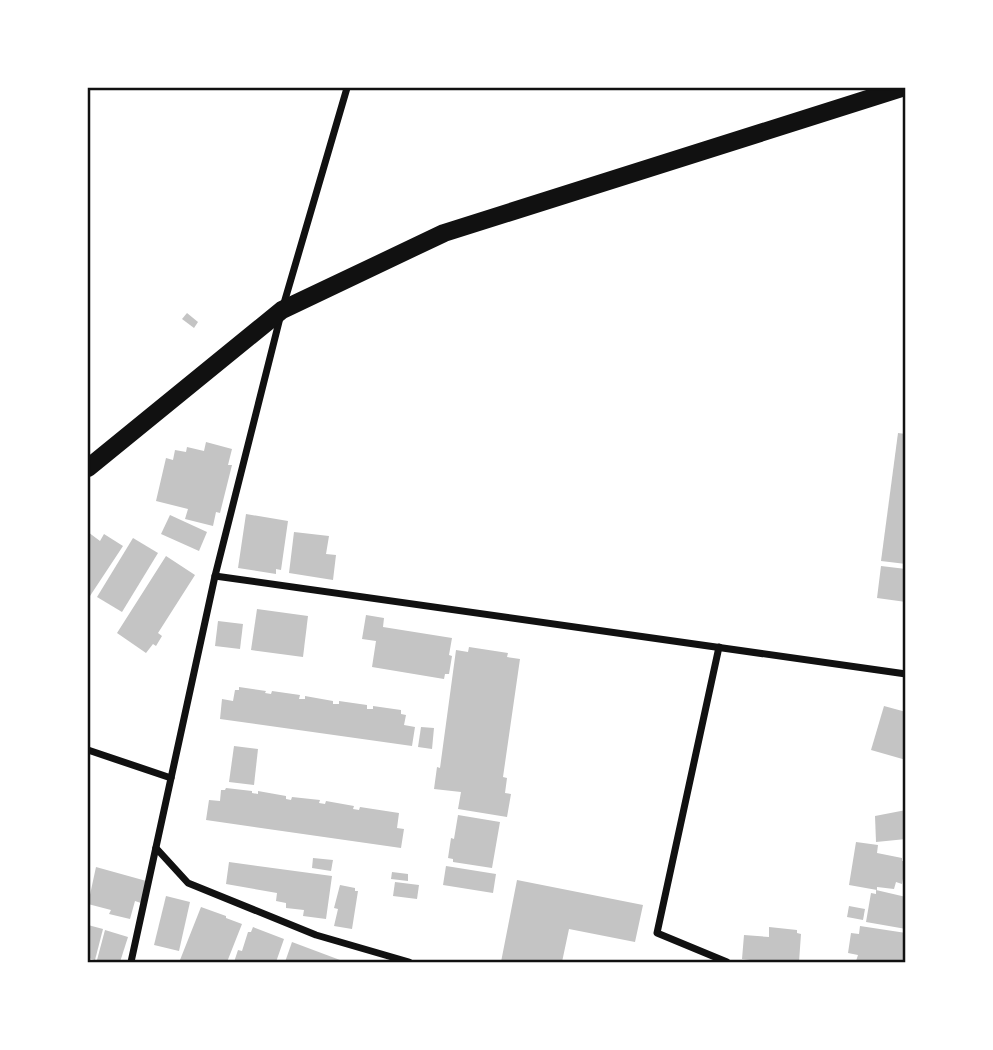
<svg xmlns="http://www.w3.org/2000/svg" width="993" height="1050" font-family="'Open Sans',sans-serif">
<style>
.building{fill:#c4c4c4}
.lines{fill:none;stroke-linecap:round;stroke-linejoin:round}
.minor{stroke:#111;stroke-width:7}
.primary{stroke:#111;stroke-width:18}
.neatline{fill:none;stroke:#111;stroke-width:2.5}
</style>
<rect width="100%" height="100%" fill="#fff"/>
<!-- building -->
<g class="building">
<polygon points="187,313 198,322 194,328 182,319"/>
<polygon points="898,433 906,434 906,564 881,561"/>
<polygon points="206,442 232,449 228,465 232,465 220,513 216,512 213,526 185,519 188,509 156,501 166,458 173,460 175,450 186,452 187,447 204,451"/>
<polygon points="246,514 288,521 281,570 276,569 276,574 238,568"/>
<polygon points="170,515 207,532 199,551 161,534"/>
<polygon points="88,532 100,541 104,534 123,546 88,599"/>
<polygon points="294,532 329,536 326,554 336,555 333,580 289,573"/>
<polygon points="133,538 158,553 122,612 97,597"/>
<polygon points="166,556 195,575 158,633 162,636 156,646 153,644 146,653 117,633"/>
<polygon points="881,566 906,569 906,602 877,598"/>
<polygon points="257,609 308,616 303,657 251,650"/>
<polygon points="366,615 384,618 383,627 452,638 449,655 452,656 449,674 445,674 444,679 372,667 376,641 362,639"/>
<polygon points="218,621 243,624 240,649 215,646"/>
<polygon points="469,647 508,653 507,657 520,659 503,777 507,778 505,793 511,794 507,817 458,809 461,792 434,789 437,767 440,768 456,650 468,652"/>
<polygon points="239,687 266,691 265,693 271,694 272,691 300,695 299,699 305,699 305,696 333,701 333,704 339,704 339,701 367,705 367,709 373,709 373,706 401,710 401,714 406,715 404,725 415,727 412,746 220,719 222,699 233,701 235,690 239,690"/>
<polygon points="884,706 906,712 906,760 871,750"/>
<polygon points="421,727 434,728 432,749 418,747"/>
<polygon points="234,746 258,749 254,785 229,782"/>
<polygon points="226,788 252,791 252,793 258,794 258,791 286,796 286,799 291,800 292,797 320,800 319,803 325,804 326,801 354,806 353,809 359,810 360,807 399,813 397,828 404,829 401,848 206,820 209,800 220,801 221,790 225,790"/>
<polygon points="906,810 906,839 876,842 875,816"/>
<polygon points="458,815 500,822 492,868 453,862 453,859 448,858 451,838 454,839"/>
<polygon points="856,842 878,845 877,853 902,858 902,861 906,861 906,863 902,884 896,882 894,889 877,887 877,890 849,885"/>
<polygon points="313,858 333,860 331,871 312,868"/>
<polygon points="229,862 332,876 326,919 303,916 304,910 286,908 286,903 276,901 277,893 226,884"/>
<polygon points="446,866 496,874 493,893 443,885"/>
<polygon points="96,867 150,882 144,904 135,901 130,919 109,914 111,910 88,904"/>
<polygon points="392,872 408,874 408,881 391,879"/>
<polygon points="517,880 643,905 635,942 569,929 562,962 501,962"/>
<polygon points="395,882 419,885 417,899 393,896"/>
<polygon points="340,885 355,888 355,891 358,891 352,929 334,926 338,909 334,908"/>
<polygon points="876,890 906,897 906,929 866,922 871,893 876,894"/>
<polygon points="166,896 190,902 179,951 154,945"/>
<polygon points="849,906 865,909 863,920 847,917"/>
<polygon points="201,907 226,916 226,918 242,924 227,962 187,962 180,960"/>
<polygon points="88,925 103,929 95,960 88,958"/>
<polygon points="860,926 906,933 906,953 904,962 856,961 858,955 848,953 851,933 859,934"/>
<polygon points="253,927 284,939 276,962 234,962 238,950 242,951 248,932 251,932"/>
<polygon points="769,927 797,930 797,933 801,934 799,962 765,962 742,959 744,935 769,937"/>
<polygon points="105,930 128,937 120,962 104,962 97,960"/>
<polygon points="292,942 340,960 339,962 285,962"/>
</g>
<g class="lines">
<!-- minor -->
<g class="minor">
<polyline points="215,576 906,674"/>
<polyline points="719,647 657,933 727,962"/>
<polyline points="88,750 171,778"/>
<polyline points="156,848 188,883 316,935 409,962"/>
<polyline points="131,962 215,576 282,310 347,88"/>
</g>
<!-- primary -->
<polyline class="primary" points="88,468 282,310 444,233 902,88"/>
</g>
<!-- border -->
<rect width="993" height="1050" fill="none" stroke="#ffffff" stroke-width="178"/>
<rect x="89" y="89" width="815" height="872" class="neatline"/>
</svg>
